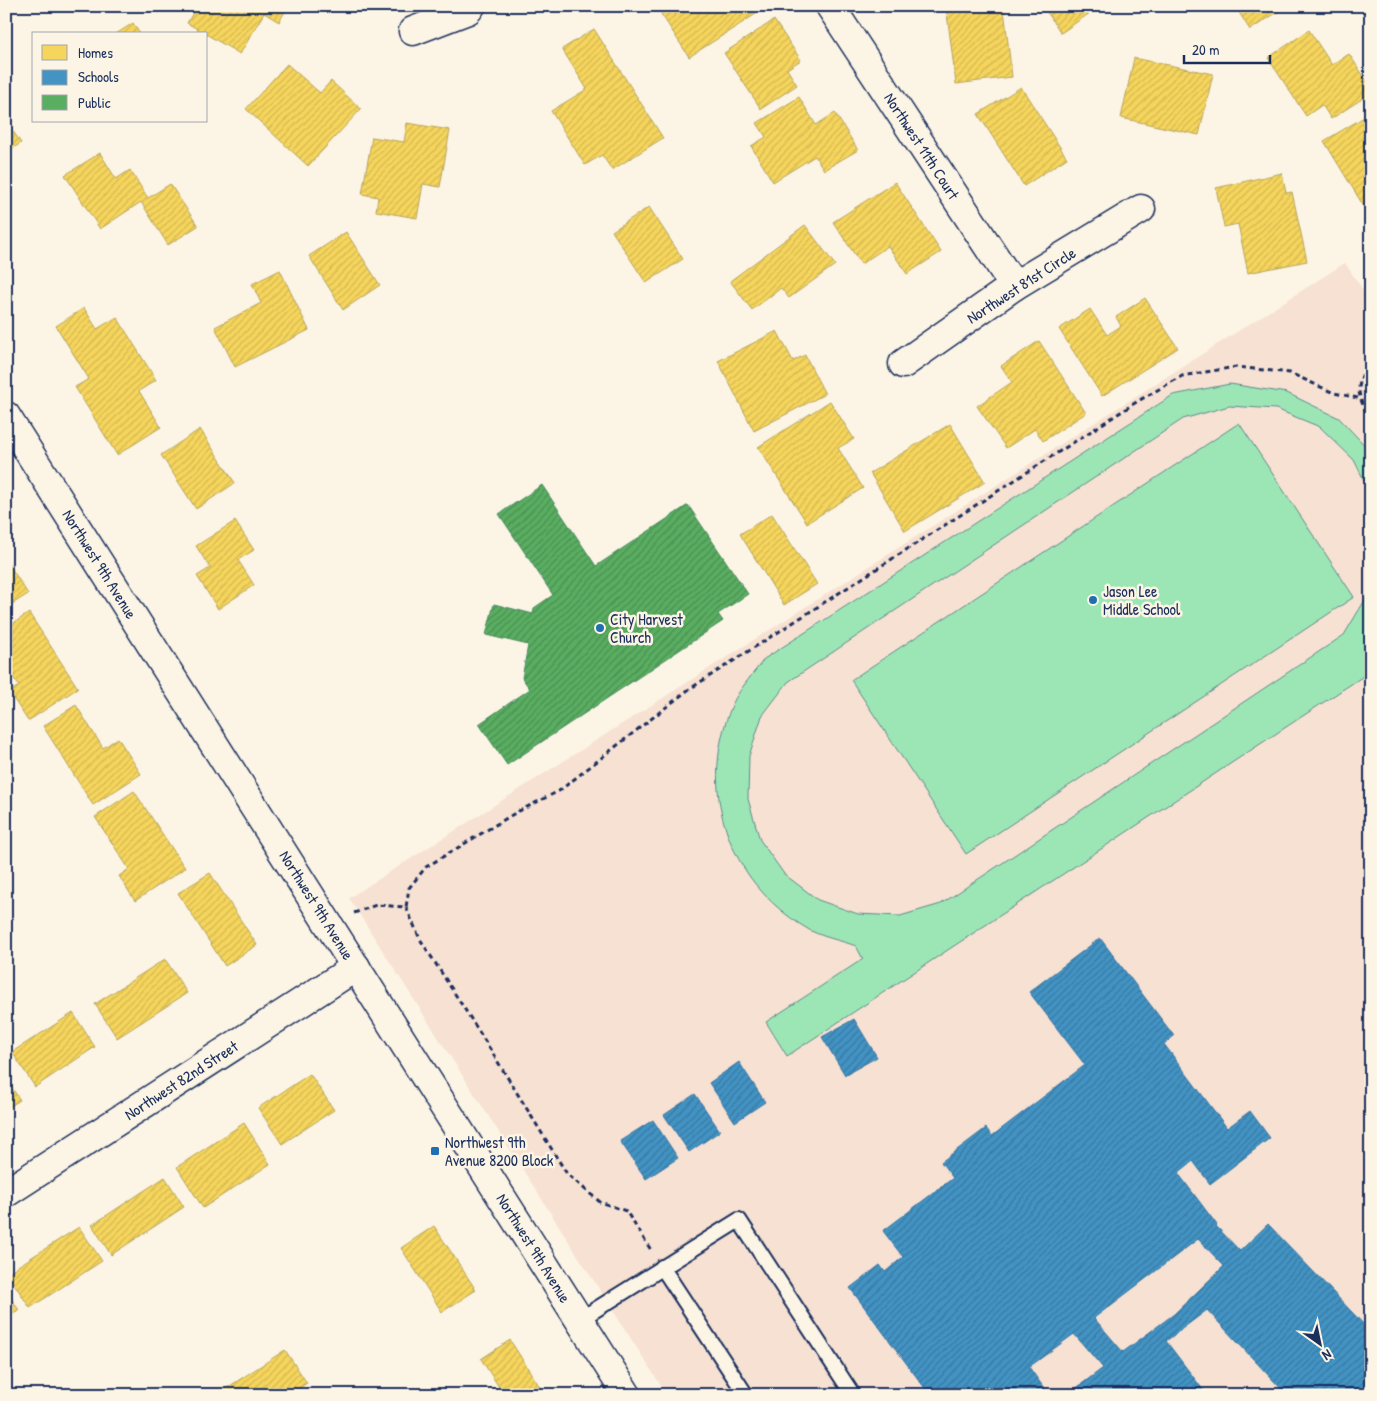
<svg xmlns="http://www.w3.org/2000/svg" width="1377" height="1401" font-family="'Patrick Hand',sans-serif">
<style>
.built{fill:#f7e1d2}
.garden{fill:#9ce6b6;stroke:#5c8a8a}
.homes{fill:url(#homes-hatch);stroke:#b4a35d}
.schools{fill:url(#schools-hatch);stroke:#3775a5;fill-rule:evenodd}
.public{fill:url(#public-hatch);stroke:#478860}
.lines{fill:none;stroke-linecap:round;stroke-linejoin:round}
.service-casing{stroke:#1b2f5e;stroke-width:18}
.minor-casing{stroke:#1b2f5e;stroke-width:31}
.tertiary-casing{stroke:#1b2f5e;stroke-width:31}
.path{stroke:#1b2f5e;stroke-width:3;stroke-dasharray:5 4;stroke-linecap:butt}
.service{stroke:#fcf5e5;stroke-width:14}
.minor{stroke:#fcf5e5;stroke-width:28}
.tertiary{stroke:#fcf5e5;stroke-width:28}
.poi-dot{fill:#1f6fb2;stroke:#fcf5e5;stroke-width:2}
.labels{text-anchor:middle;stroke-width:5;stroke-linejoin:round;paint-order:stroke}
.street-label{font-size:16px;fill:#1b2f5e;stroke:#fcf5e5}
.poi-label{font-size:16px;fill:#1b2f5e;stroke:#fcf5e5;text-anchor:start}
</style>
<defs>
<pattern id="homes-hatch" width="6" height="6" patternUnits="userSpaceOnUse" patternTransform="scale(1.25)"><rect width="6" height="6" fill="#f6d55c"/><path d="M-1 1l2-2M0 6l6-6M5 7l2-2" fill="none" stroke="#d2b752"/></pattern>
<pattern id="schools-hatch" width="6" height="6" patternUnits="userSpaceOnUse" patternTransform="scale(1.25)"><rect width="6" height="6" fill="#4393c3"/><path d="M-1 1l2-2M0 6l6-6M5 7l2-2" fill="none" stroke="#3778a2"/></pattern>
<pattern id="public-hatch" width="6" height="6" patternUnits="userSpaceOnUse" patternTransform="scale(1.25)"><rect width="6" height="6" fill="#5aae61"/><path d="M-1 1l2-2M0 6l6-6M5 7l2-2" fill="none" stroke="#4a8e53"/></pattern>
</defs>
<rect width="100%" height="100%" fill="#fcf5e5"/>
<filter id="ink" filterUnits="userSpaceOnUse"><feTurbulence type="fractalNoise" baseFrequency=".02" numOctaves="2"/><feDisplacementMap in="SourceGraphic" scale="10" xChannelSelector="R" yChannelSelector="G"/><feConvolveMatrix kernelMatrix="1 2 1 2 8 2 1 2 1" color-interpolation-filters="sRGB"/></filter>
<g filter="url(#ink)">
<!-- built -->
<polygon class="built" points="1345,263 1371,302 1371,1395 667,1395 349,898"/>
<!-- garden -->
<g class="garden">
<path d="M1230,384L1287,393L1339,418L1371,452V494L1354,460L1320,427L1276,409L1229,406L1183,419L788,682L762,716L749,756L748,799L760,840L784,874L818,900L858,914L900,916L941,904L1344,635L1371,590V665L1365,675L787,1056L766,1022L863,959L856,946C840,940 820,937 806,928C727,881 696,788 733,703C740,688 754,673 764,659L1173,395Z"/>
<polygon points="1239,423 1354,597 966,854 851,680"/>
</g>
<!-- homes -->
<g class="homes">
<polygon points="197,6 288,6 279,22 264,13 240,54 187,23"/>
<polygon points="656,6 750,6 756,14 689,57"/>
<polygon points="946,6 1009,6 1009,8 1004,9 1012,77 956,84"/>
<polygon points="1043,6 1100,6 1061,33"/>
<polygon points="1235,6 1287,6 1250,30"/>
<polygon points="774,20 801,60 787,69 797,85 761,109 724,53"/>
<polygon points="133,23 140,34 116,34"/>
<polygon points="594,29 663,138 612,170 602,155 585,165 551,111 587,89 562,49"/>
<polygon points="1309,30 1332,65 1349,54 1371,87 1371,93 1331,119 1322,105 1306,116 1268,58"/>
<polygon points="1134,58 1213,74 1199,135 1121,118"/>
<polygon points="287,64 320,93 331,81 361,109 308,166 246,109"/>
<polygon points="1021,87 1067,158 1024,186 978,114"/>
<polygon points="799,97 816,125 835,113 858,150 824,170 815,156 773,182 751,146 766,137 757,123"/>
<polygon points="1371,113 1371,214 1369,215 1324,141"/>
<polygon points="6,121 21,143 6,153"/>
<polygon points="407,123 450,130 440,187 423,184 417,218 376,211 378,197 362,194 372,137 404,142"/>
<polygon points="100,153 116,179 130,170 148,198 170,184 198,226 168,245 141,202 100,229 65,175"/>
<polygon points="1282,173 1286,193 1292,192 1307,261 1248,273 1238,224 1224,227 1216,188"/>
<polygon points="895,182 941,252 907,274 888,246 861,264 833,222"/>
<polygon points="649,207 683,259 646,283 612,231"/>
<polygon points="805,225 835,265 789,298 781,288 752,310 730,281"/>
<polygon points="346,232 380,285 343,310 309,256"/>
<polygon points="280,270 309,330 235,367 215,327 261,303 252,284"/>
<polygon points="1145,298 1178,348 1102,396 1059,329 1090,309 1107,335 1121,326 1116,317"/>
<polygon points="84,308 97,329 117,317 156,380 139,391 161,427 117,455 75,387 89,379 56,326"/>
<polygon points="777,331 793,361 805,355 825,394 754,431 718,361"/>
<polygon points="1039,341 1086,413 1043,441 1035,429 1006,448 977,406 1012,382 1001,366"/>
<polygon points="830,401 854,439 838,448 863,488 807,523 758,447"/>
<polygon points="950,424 985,482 905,531 870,473"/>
<polygon points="200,429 235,483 196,509 161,455"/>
<polygon points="772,514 817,584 784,605 740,534"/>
<polygon points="235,521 254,550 238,560 254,585 218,609 197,576 210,568 196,546"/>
<polygon points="6,560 28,594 6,608"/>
<polygon points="29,613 78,688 28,721 9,692 19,686 6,667 6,628"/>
<polygon points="76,705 103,748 118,738 141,774 93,805 43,726"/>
<polygon points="134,791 185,868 135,901 119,876 129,869 95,817"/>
<polygon points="210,873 257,945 225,966 178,893"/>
<polygon points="165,959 187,993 117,1038 95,1004"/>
<polygon points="73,1013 95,1047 35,1087 12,1052"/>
<polygon points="310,1074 334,1110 282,1144 258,1108"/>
<polygon points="6,1079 20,1100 6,1109"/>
<polygon points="244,1123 270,1164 203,1208 177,1167"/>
<polygon points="165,1177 184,1207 111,1255 92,1225"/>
<polygon points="434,1226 476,1290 442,1312 401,1248"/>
<polygon points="79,1227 102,1261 30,1308 7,1273"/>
<polygon points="6,1291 19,1310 6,1318"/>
<polygon points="510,1340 545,1395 504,1395 481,1359"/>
<polygon points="285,1350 307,1383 289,1395 216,1395"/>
</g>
<!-- schools -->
<g class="schools">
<path d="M1100,938L1174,1036L1164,1044L1227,1128L1250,1111L1270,1138L1210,1184L1193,1161L1178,1173L1217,1225L1216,1226L1240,1251L1268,1224L1371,1332V1395H1287L1207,1310L1166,1341L1207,1395H1067L1103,1368L1074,1334L1029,1367L1049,1395H960L957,1391L952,1395H930L850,1288L880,1265L885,1272L903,1257L883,1231L953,1178L941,1162L986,1128L992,1136L1085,1065L1029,992ZM1198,1239L1224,1266L1174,1314L1123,1352L1094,1318Z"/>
<polygon points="854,1019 877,1057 845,1075 822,1037"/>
<polygon points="739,1062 765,1102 735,1122 709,1083"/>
<polygon points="695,1094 720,1131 689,1152 664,1115"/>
<polygon points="653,1120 678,1158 646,1179 620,1141"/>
</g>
<!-- public -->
<polygon class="public" points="542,485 596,566 688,505 748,594 718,614 723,621 507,765 479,724 530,689 522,678 528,645 486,635 494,604 533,614 534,608 553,595 499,514"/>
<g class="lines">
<defs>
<g id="service">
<polyline points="662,1267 746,1395"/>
<polyline points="579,1320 739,1220 853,1395"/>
</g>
<g id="minor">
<polyline points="830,6 1014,286"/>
<polyline points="413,31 468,10 471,6"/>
<polyline points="903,364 1014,286 1141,209"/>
</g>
<g id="tertiary">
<polyline points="6,416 627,1395"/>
<polyline points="6,1193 356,967"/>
</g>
</defs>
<!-- service casing -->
<use href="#service" class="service-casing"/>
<!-- minor casing -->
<use href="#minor" class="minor-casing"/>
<!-- tertiary casing -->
<use href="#tertiary" class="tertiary-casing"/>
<!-- path -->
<g class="path">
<path d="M1371,358C1355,387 1355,392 1371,420"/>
<polyline points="406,907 420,939 485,1041 567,1174 600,1202 626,1211 651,1250"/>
<polyline points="354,913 376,905 406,907 409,888 426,867 515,813 559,791 688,690 1138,401 1182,376 1236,367 1290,373 1334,393 1358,398"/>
</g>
<!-- service -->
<use href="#service" class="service"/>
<!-- minor -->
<use href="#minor" class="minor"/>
<!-- tertiary -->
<use href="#tertiary" class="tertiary"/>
</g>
</g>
<!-- markers -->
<g class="poi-dot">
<circle cx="1093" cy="600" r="5"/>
<circle cx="600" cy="628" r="5"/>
<rect x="430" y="1146" width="10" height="10" rx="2.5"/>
</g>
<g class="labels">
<!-- street labels -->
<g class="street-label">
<text transform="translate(922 146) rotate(57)" y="6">Northwest 11th Court</text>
<text transform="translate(1021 285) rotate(-33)" y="6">Northwest 81st Circle</text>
<text transform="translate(100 564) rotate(58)" y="6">Northwest 9th Avenue</text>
<text transform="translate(317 905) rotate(58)" y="6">Northwest 9th Avenue</text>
<text transform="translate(181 1080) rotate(-33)" y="6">Northwest 82nd Street</text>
<text transform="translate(534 1248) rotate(58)" y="6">Northwest 9th Avenue</text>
</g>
<!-- poi labels -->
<g class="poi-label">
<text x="1103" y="597">Jason Lee<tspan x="1103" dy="18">Middle School</tspan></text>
<text x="610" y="625">City Harvest<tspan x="610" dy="18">Church</tspan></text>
<text x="445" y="1148">Northwest 9th<tspan x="445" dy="18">Avenue 8200 Block</tspan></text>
</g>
</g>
<!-- margin -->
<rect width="1377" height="1401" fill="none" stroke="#fcf5e5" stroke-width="25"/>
<rect x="12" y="12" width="1352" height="1376" fill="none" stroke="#1b2f5e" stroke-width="2" filter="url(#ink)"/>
<!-- legend -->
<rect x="32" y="32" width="175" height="90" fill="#fcf5e5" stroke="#a2a6af"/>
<rect x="42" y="45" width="25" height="15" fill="#f6d55c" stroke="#a2a6af"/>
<text x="78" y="58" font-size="15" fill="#1b2f5e">Homes</text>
<rect x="42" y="70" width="25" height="15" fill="#4393c3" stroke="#a2a6af"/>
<text x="78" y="82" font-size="15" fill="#1b2f5e">Schools</text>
<rect x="42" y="95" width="25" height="15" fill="#5aae61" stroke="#a2a6af"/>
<text x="78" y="108" font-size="15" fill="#1b2f5e">Public</text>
<!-- north arrow -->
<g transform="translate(1320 1344) rotate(147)" stroke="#fcf5e5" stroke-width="4" paint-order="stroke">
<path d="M0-4L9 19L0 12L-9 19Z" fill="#1b2f5e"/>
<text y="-8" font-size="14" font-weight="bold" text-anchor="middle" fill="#1b2f5e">N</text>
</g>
<!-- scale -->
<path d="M1184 55v8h86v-8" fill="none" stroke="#1b2f5e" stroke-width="2.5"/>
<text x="1192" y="55" font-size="15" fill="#1b2f5e" stroke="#fcf5e5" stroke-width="4" paint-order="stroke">20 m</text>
</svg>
